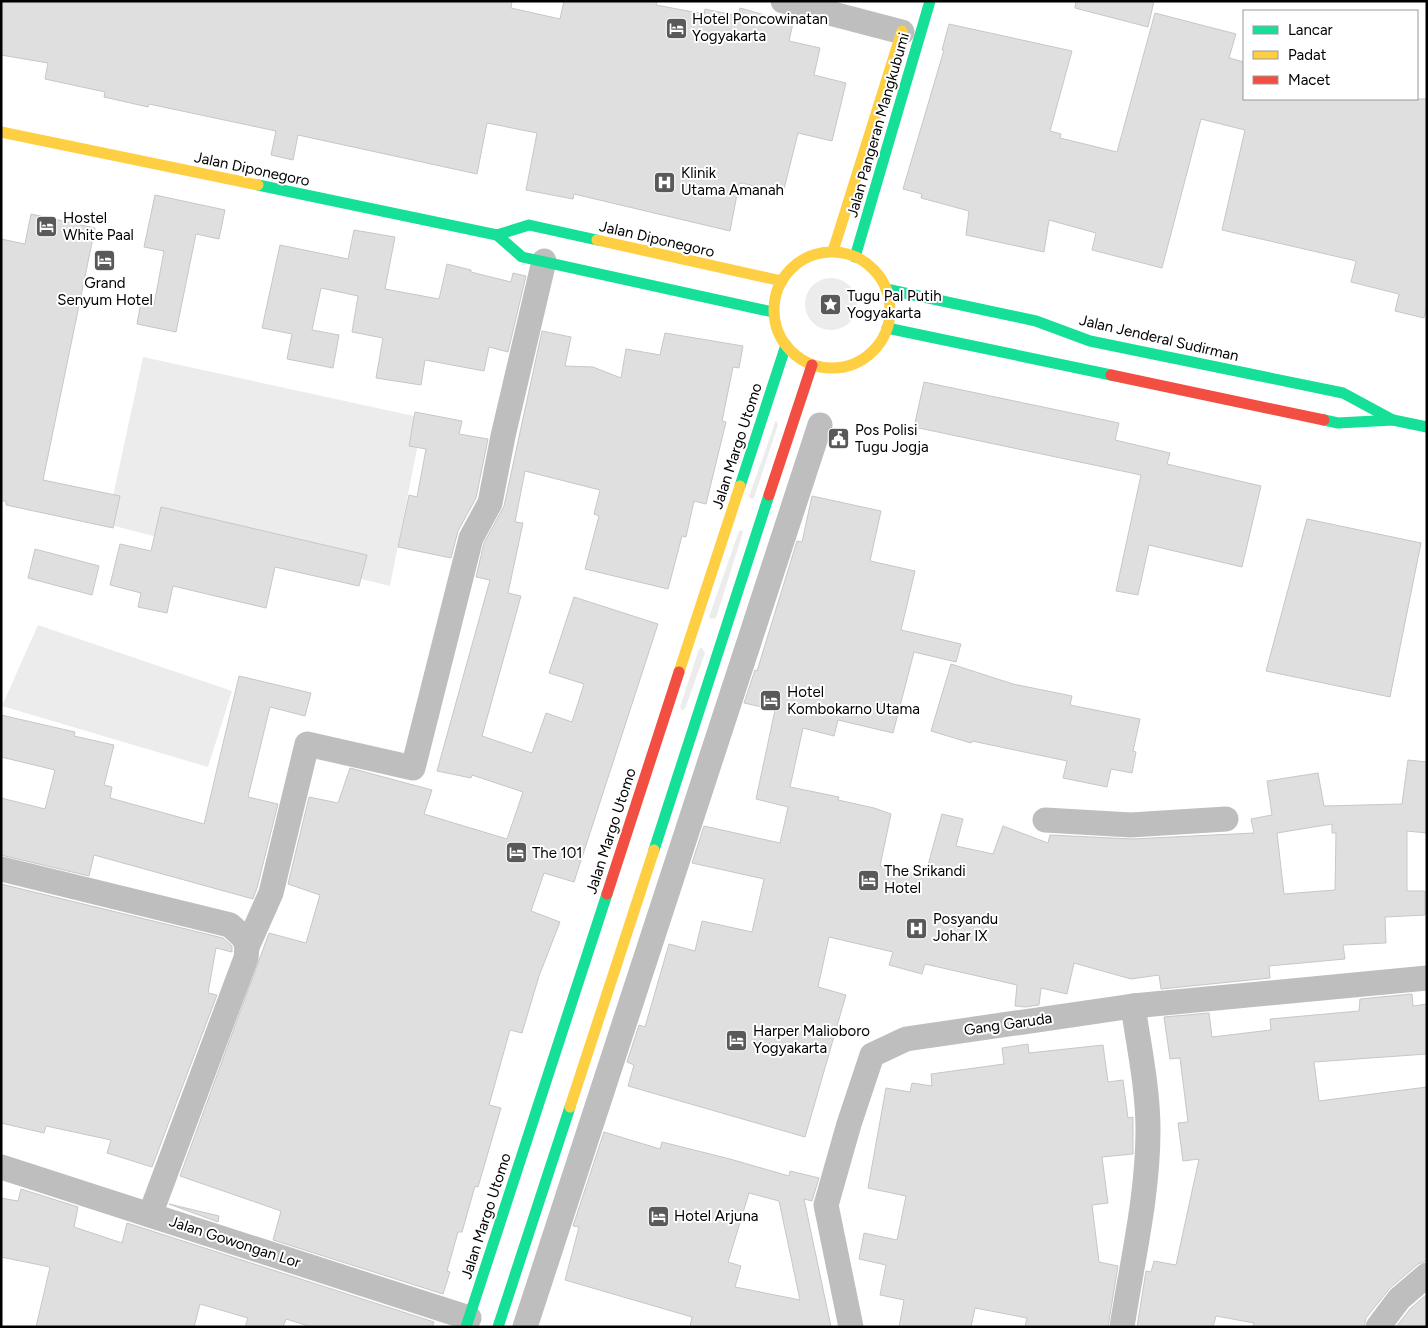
<svg xmlns="http://www.w3.org/2000/svg" width="1428" height="1328" font-family="Figtree,sans-serif">
<style>
.green{fill:#ececec}
.building{fill:#dfdfdf;stroke:#c7c7c7;fill-rule:evenodd}
.lines{fill:none;stroke-linecap:round;stroke-linejoin:round}
.street{stroke:#bebebe;stroke-width:25}
.fast{stroke:#16e098;stroke-width:11}
.slow{stroke:#ffcf43;stroke-width:11}
.jam{stroke:#f24e42;stroke-width:11}
.labels{text-anchor:middle;stroke-width:4;stroke-linejoin:round;paint-order:stroke}
.poi-label{font-size:15px;fill:#000;stroke:#fff;text-anchor:start}
.street-label{font-size:15px;fill:#000;stroke:#fff}
</style>
<rect width="100%" height="100%" fill="#fff"/>
<!-- green -->
<g class="green">
<circle cx="831" cy="304" r="26"/>
<polygon points="143,357 423,418 390,586 232,547 230,556 107,524"/>
<polygon points="776,420 778,425 754,498 752,499 749,497"/>
<polygon points="741,530 743,532 716,618 711,619 709,617 739,531"/>
<polygon points="38,625 232,691 208,767 2,706"/>
<polygon points="702,648 705,653 685,709 682,710 680,707 699,649"/>
</g>
<!-- building -->
<g class="building">
<polygon points="1,1 512,1 511,8 560,19 564,1 657,1 656,5 704,14 705,9 738,16 740,8 793,23 789,41 820,48 814,75 846,83 832,141 798,133 783,193 742,183 739,184 730,231 574,194 573,199 526,190 537,133 487,123 477,174 298,135 293,160 271,155 276,131 149,104 148,107 104,97 105,92 45,79 48,63 1,55"/>
<polygon points="1076,1 1154,1 1148,27 1075,8"/>
<polygon points="1155,13 1236,34 1229,58 1244,62 1244,99 1427,99 1427,305 1424,318 1395,311 1399,294 1351,282 1356,261 1222,230 1245,130 1201,119 1162,268 1092,250 1096,233 1049,220 1044,252 966,235 969,211 921,198 922,194 903,189 944,50 942,50 949,24 1072,51 1050,131 1061,134 1060,138 1117,152"/>
<polygon points="155,195 225,210 219,239 196,234 176,332 137,324 141,302 154,305 164,251 144,247"/>
<polygon points="31,214 95,228 43,480 120,496 113,528 6,505 6,501 1,501 1,239 25,244"/>
<polygon points="354,230 395,237 385,289 439,299 447,264 471,270 471,272 511,282 513,273 526,276 508,352 489,347 484,371 425,360 421,385 376,378 383,338 352,332 358,296 321,288 312,330 339,335 333,368 287,359 292,334 262,328 280,245 348,259"/>
<polygon points="542,331 571,337 565,366 593,367 621,378 626,349 660,355 665,333 743,346 739,368 733,367 722,421 726,422 706,504 694,501 686,537 682,536 668,589 585,569 599,516 594,514 600,490 525,471 515,522 523,523 508,593 521,596 482,736 532,753 546,713 572,722 584,684 549,673 574,597 658,624 574,882 544,873 531,911 560,922 539,976 522,1033 510,1030 489,1105 501,1108 478,1187 475,1186 462,1232 458,1232 447,1271 450,1272 443,1294 273,1240 281,1211 180,1176 269,933 306,943 320,895 288,884 309,797 338,803 350,768 432,790 424,814 507,839 523,792 472,775 471,778 437,771 490,580 476,577 484,543 504,506"/>
<polygon points="924,382 1119,423 1115,440 1170,453 1167,464 1261,486 1242,567 1149,545 1138,595 1116,591 1141,475 914,427"/>
<polygon points="415,412 462,421 459,434 488,439 476,498 458,531 451,558 398,547 409,495 417,497 426,449 409,446"/>
<path d="M812,496L881,511L870,561L915,571L901,630L961,644L956,662L914,652L893,733L838,720L834,736L803,728L790,787L839,797L838,800L874,808L891,814L880,866L925,876L942,814L963,819L956,846L993,854L1003,826L1048,843L1050,835L1132,839L1254,833L1251,819L1272,815L1267,781L1318,773L1324,806L1402,804L1408,760L1427,762V833L1407,831V891H1425V915L1385,917L1386,943L1343,945L1345,959L1269,966L1270,978L1161,989L1159,975L1131,979L1074,963L1067,994L1041,988L1039,1005L1025,1007L1015,1006L1017,985L925,964L922,974L889,965L893,952L829,937L818,987L846,995L805,1137L628,1086L634,1065L627,1062L639,1025L645,1027L669,944L695,951L702,921L752,932L764,879L692,863L704,826L780,843L788,807L756,799L775,710L744,703L755,670L757,671L797,541L802,542ZM1332,824V833H1336L1335,890L1284,894L1277,833Z"/>
<polygon points="161,507 367,555 359,586 275,567 266,608 173,586 167,613 138,607 141,593 110,585 120,544 151,551"/>
<polygon points="1307,519 1421,543 1390,697 1266,671"/>
<polygon points="35,549 99,566 92,595 28,578"/>
<polygon points="951,664 1013,684 1072,696 1070,705 1140,719 1133,751 1136,752 1132,773 1111,769 1107,787 1063,778 1067,761 972,741 971,743 931,731"/>
<polygon points="239,676 311,693 305,716 270,707 248,797 278,804 257,888 253,899 94,855 89,876 1,855 1,798 45,809 55,770 1,757 1,715 75,732 74,736 114,745 104,785 112,787 110,798 204,824"/>
<polygon points="1,884 223,938 232,946 232,952 216,948 208,993 217,995 152,1167 107,1153 111,1140 46,1126 44,1133 1,1123"/>
<polygon points="1412,994 1413,1006 1427,1004 1427,1054 1314,1062 1319,1101 1427,1087 1427,1261 1418,1264 1390,1288 1366,1318 1364,1327 1253,1327 1254,1323 1216,1316 1213,1327 1137,1327 1146,1271 1151,1272 1154,1261 1176,1265 1199,1159 1183,1161 1178,1123 1188,1122 1180,1058 1170,1059 1164,1017 1209,1013 1212,1037 1271,1030 1270,1019 1359,1011 1360,999"/>
<polygon points="1028,1044 1029,1053 1103,1045 1108,1082 1123,1080 1128,1118 1133,1117 1133,1154 1102,1157 1108,1203 1092,1205 1099,1262 1118,1266 1108,1327 1025,1327 1027,1318 975,1308 971,1327 899,1327 904,1300 880,1295 886,1265 859,1259 864,1233 897,1240 906,1196 868,1188 886,1088 910,1092 912,1083 932,1086 931,1074 1004,1064 1002,1048"/>
<path d="M604,1132L660,1149L662,1142L730,1159L789,1176L790,1171L819,1178L812,1201L804,1199L831,1327H690L692,1317L565,1280L579,1227L573,1226ZM749,1193L779,1201L800,1300L735,1287L741,1266L728,1262Z"/>
<polygon points="21,1189 78,1207 74,1227 122,1243 127,1223 434,1322 432,1327 312,1327 286,1319 283,1327 245,1327 248,1318 200,1304 194,1327 36,1327 50,1267 1,1257 1,1198 18,1201"/>
<polygon points="169,1204 219,1216 218,1222"/>
<polygon points="1427,1294 1427,1327 1396,1327 1410,1309"/>
</g>
<g class="lines">
<!-- street -->
<g class="street">
<polyline points="783,1 902,32"/>
<polyline points="1045,820 1131,825 1226,819"/>
<polyline points="1,869 230,925 244,938 247,947"/>
<polyline points="1,1167 469,1318"/>
<polyline points="150,1215 246,958 247,947 271,893 307,744 413,768 471,538 490,503 503,436 544,261"/>
<polyline points="525,1327 820,425"/>
<polyline points="851,1327 826,1205 849,1124 872,1055 906,1039 1133,1006 1427,978"/>
<path d="M1122,1327C1132,1262 1148,1196 1148,1130C1148,1089 1139,1047 1133,1006"/>
<polyline points="1378,1327 1399,1299 1427,1275"/>
</g>
<!-- fast -->
<g class="fast">
<polyline points="258,185 497,235 529,225 597,240"/>
<polyline points="497,235 522,257 773,312"/>
<polyline points="855,257 930,1"/>
<polyline points="886,289 1036,321 1090,341 1343,393 1393,420"/>
<polyline points="887,328 1111,375"/>
<polyline points="1324,420 1338,423 1393,420 1427,427"/>
<polyline points="740,486 786,345"/>
<polyline points="654,850 769,495"/>
<polyline points="466,1327 607,894"/>
<polyline points="498,1327 570,1107"/>
</g>
<!-- slow -->
<g class="slow">
<polyline points="1,132 258,185"/>
<polyline points="597,240 782,281"/>
<polyline points="833,251 902,31"/>
<circle cx="832" cy="310" r="58"/>
<polyline points="679,672 740,486"/>
<polyline points="570,1107 654,850"/>
</g>
<!-- jam -->
<g class="jam">
<polyline points="1111,375 1324,420"/>
<polyline points="769,495 812,365"/>
<polyline points="607,894 679,672"/>
</g>
</g>
<!-- icons -->
<defs>
<symbol id="hotel-square" viewBox="-11 -11 22 22"><rect x="-9" y="-9" width="18" height="18" rx="4" fill="#595959" stroke="#fff"/><path d="M-6-4.5h1.5V1H6V5H4.5V3h-9V5H-6ZM-4 0a1.8 1.8 0 1 1 3.6 0ZM.5 0V-2.5h3Q6-2.5 6 0Z" fill="#fff"/></symbol>
<symbol id="hospital-square" viewBox="-11 -11 22 22"><rect x="-9" y="-9" width="18" height="18" rx="4" fill="#595959" stroke="#fff"/><path d="M-5-5h3v3.5h4V-5h3V5h-3V1.5h-4V5h-3Z" fill="#fff"/></symbol>
<symbol id="sight-square" viewBox="-11 -11 22 22"><rect x="-9" y="-9" width="18" height="18" rx="4" fill="#595959" stroke="#fff"/><path d="M0-6L1.8-2.2L6-1.7L2.9 1.2L3.7 5.4L0 3.3L-3.7 5.4L-2.9 1.2L-6-1.7L-1.8-2.2Z" fill="#fff"/></symbol>
<symbol id="civic-square" viewBox="-11 -11 22 22"><rect x="-9" y="-9" width="18" height="18" rx="4" fill="#595959" stroke="#fff"/><path d="M-.6-6.5H3V-4.5H.6V-3L4-1V1h2V6H-6V1h2V-1L-.6-3ZM-1.2 2.5V6h2.4V2.5Z" fill="#fff"/></symbol>
</defs>
<g fill-rule="evenodd">
<use href="#hotel-square" x="664" y="16" width="25" height="25"/>
<use href="#hospital-square" x="652" y="170" width="25" height="25"/>
<use href="#hotel-square" x="34" y="214" width="25" height="25"/>
<use href="#hotel-square" x="92" y="248" width="25" height="25"/>
<use href="#sight-square" x="818" y="292" width="25" height="25"/>
<use href="#civic-square" x="826" y="426" width="25" height="25"/>
<use href="#hotel-square" x="758" y="688" width="25" height="25"/>
<use href="#hotel-square" x="504" y="840" width="25" height="25"/>
<use href="#hotel-square" x="856" y="868" width="25" height="25"/>
<use href="#hospital-square" x="904" y="916" width="25" height="25"/>
<use href="#hotel-square" x="724" y="1028" width="25" height="25"/>
<use href="#hotel-square" x="646" y="1204" width="25" height="25"/>
</g>
<g class="labels">
<!-- poi labels -->
<g class="poi-label">
<text x="692" y="24">Hotel Poncowinatan<tspan x="692" dy="17">Yogyakarta</tspan></text>
<text x="681" y="178">Klinik<tspan x="681" dy="17">Utama Amanah</tspan></text>
<text x="63" y="223">Hostel<tspan x="63" dy="17">White Paal</tspan></text>
<text x="105" y="288" text-anchor="middle">Grand<tspan x="105" dy="17">Senyum Hotel</tspan></text>
<text x="847" y="301">Tugu Pal Putih<tspan x="847" dy="17">Yogyakarta</tspan></text>
<text x="855" y="435">Pos Polisi<tspan x="855" dy="17">Tugu Jogja</tspan></text>
<text x="787" y="697">Hotel<tspan x="787" dy="17">Kombokarno Utama</tspan></text>
<text x="532" y="858">The 101</text>
<text x="884" y="876">The Srikandi<tspan x="884" dy="17">Hotel</tspan></text>
<text x="933" y="924">Posyandu<tspan x="933" dy="17">Johar IX</tspan></text>
<text x="753" y="1036">Harper Malioboro<tspan x="753" dy="17">Yogyakarta</tspan></text>
<text x="674" y="1221">Hotel Arjuna</text>
</g>
<!-- street labels -->
<g class="street-label">
<text transform="translate(878 125) rotate(-74)" y="5">Jalan Pangeran Mangkubumi</text>
<text transform="translate(252 169) rotate(12)" y="5">Jalan Diponegoro</text>
<text transform="translate(657 239) rotate(13)" y="5">Jalan Diponegoro</text>
<text transform="translate(1159 338) rotate(13)" y="5">Jalan Jenderal Sudirman</text>
<text transform="translate(737 446) rotate(-72)" y="5">Jalan Margo Utomo</text>
<text transform="translate(611 831) rotate(-72)" y="5">Jalan Margo Utomo</text>
<text transform="translate(1008 1024) rotate(-8)" y="5">Gang Garuda</text>
<text transform="translate(486 1216) rotate(-72)" y="5">Jalan Margo Utomo</text>
<text transform="translate(235 1242) rotate(18)" y="5">Jalan Gowongan Lor</text>
</g>
</g>
<!-- border -->
<rect width="1428" height="1328" fill="none" stroke="#000000" stroke-width="5"/>
<!-- legend -->
<rect x="1243" y="10" width="175" height="90" fill="#ffffff" stroke="#999999"/>
<rect x="1253" y="26" width="25" height="8" fill="#16e098" stroke="#999999"/>
<text x="1288" y="35" font-size="15" fill="#000000">Lancar</text>
<rect x="1253" y="51" width="25" height="8" fill="#ffcf43" stroke="#999999"/>
<text x="1288" y="60" font-size="15" fill="#000000">Padat</text>
<rect x="1253" y="76" width="25" height="8" fill="#f24e42" stroke="#999999"/>
<text x="1288" y="85" font-size="15" fill="#000000">Macet</text>
</svg>
